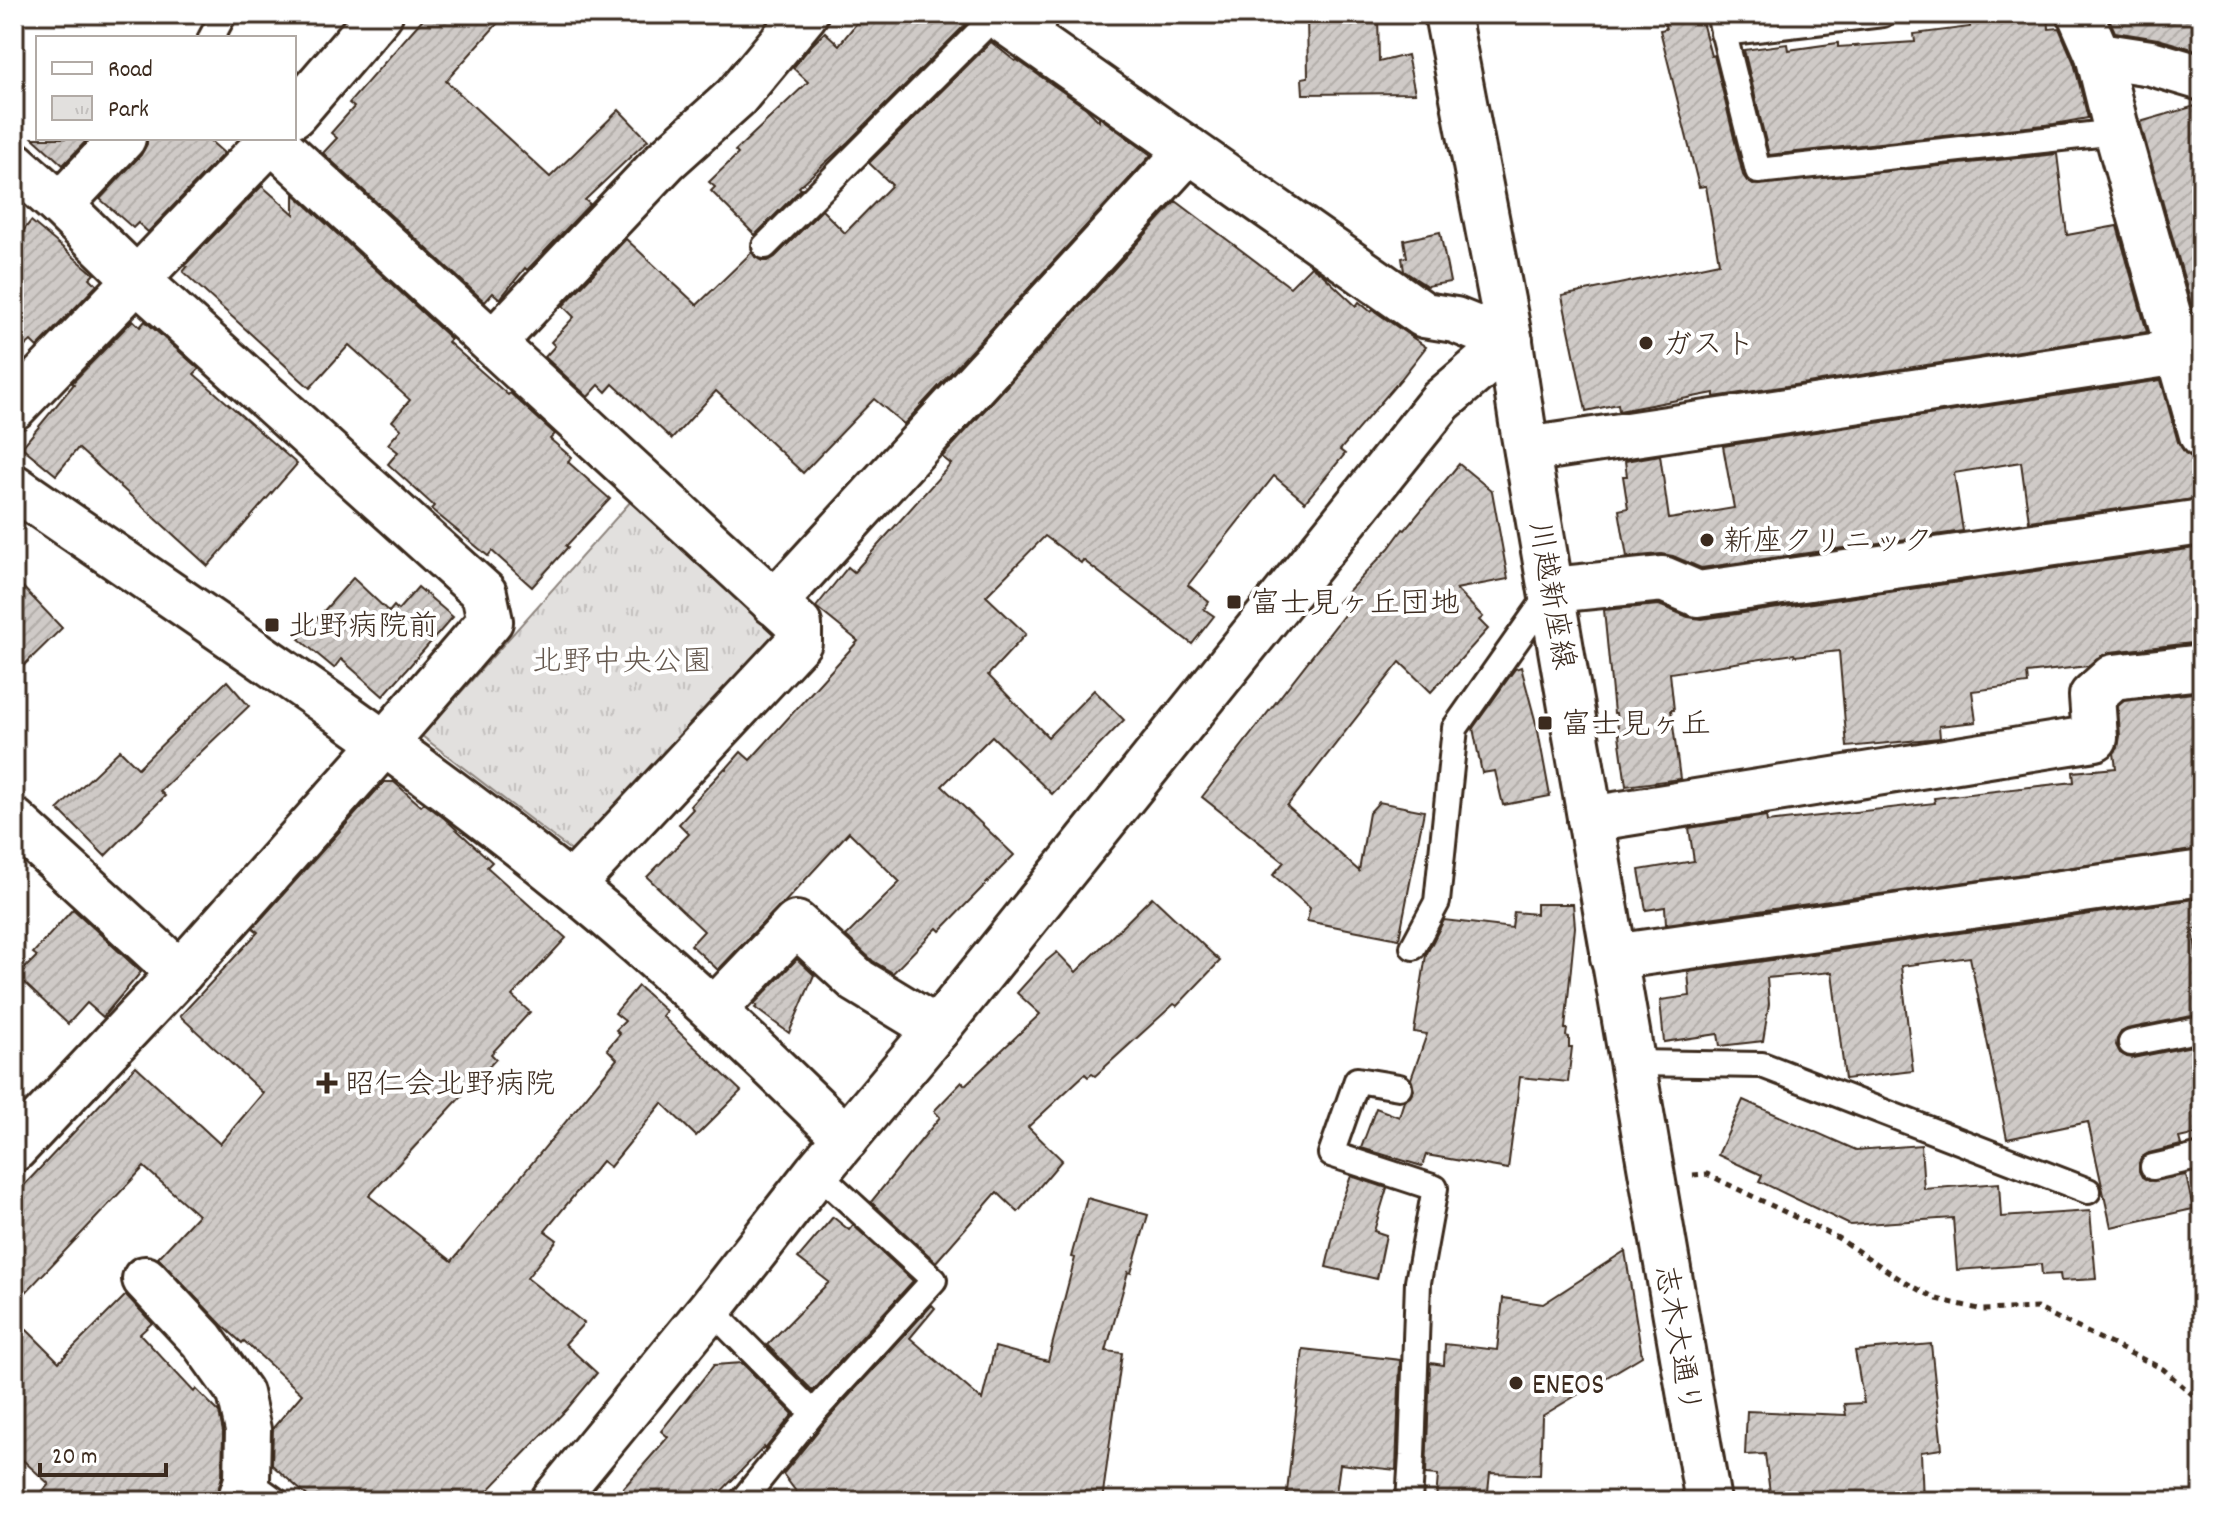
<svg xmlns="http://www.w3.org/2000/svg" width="2216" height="1515" font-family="Dekko,'Klee One',sans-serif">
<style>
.park{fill:url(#park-tufts);stroke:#8e857e;stroke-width:2}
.building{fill:url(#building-hatch);stroke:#3b2a1e;stroke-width:2}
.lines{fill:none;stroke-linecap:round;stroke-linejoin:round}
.lane-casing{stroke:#3b2a1e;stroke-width:30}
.street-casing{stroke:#3b2a1e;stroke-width:50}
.secondary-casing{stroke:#3b2a1e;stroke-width:50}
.path{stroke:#3b2a1e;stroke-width:5;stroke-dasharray:6 6;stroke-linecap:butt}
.lane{stroke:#fff;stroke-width:24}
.street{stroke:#fff;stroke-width:44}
.secondary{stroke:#fff;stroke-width:44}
.poi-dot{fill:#3b2a1e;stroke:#fff;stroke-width:3}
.labels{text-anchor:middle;stroke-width:8;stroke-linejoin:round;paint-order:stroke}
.poi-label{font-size:30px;fill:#3b2a1e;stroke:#fff;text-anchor:start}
.street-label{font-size:30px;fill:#3b2a1e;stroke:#fff}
.park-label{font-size:30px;fill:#65584e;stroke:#fff}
</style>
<defs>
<pattern id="park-tufts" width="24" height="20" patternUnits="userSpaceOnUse" patternTransform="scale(2)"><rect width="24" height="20" fill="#e2e0de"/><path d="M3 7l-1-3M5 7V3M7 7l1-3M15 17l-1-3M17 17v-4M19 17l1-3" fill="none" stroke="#c3c0be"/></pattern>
<pattern id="building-hatch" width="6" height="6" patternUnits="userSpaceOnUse" patternTransform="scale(2)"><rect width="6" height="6" fill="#cfcac7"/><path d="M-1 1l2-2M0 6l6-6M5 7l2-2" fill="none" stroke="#b3aeaa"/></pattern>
</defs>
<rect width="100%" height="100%" fill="#fff"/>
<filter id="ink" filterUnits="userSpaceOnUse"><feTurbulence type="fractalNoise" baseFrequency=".0125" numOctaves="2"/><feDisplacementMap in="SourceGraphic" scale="16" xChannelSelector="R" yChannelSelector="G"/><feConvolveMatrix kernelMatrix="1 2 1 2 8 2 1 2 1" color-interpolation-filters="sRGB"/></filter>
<g filter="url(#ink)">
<!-- park -->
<polygon class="park" points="632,500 780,633 578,856 422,736"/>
<!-- building -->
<g class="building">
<polygon points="427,14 506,14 446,81 550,177 619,110 648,140 585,200 590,204 527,270 525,268 500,299 493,293 485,302 323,153 337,138 331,133 354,107 349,103"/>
<polygon points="864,14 955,14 968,22 848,142 799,187 801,189 755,235 711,191 715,187 709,182 738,154 735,151 808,82 793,68 810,47 825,32 839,45"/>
<polygon points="1307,14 1378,14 1379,62 1407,55 1415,93 1303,94 1302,78 1308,77"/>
<polygon points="1662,14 1700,14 1711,56 1714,55 1743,175 1747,181 1753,185 2057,154 2067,235 2117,226 2147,332 1714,397 1714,393 1619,411 1618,404 1586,411 1562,296 1719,263 1706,186 1699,187 1660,30 1666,29"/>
<polygon points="2048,14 2049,29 2059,28 2074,63 2088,118 2054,124 1769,155 1744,50 1787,44 1788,50 1838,43 1838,47 1915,42 1914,34 1970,27 1969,20 2002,15 2003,20"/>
<polygon points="2107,14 2202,14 2202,24 2196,50 2158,39 2115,32"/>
<polygon points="991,42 1015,61 1017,60 1086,108 1099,121 1099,117 1151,155 904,424 874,399 803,473 716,391 672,439 613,384 606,392 599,385 588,397 545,357 555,346 551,342 574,317 563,306 626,239 697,305 752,252 755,257 762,261 768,261 775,257 822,210 845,233 892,185 869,163"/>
<polygon points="2202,104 2202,342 2140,122"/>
<polygon points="33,138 89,138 63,165"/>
<polygon points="147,138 207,138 224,153 148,232 138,223 133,228 100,199 141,155 147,144"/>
<polygon points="262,186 294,214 294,194 451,339 448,342 508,395 510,393 555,434 550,439 571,457 568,462 610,499 566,546 568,547 532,587 492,551 488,556 431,509 434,506 388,464 398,452 388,444 401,429 392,421 410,400 349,345 310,388 183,272 187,267 185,265"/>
<polygon points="1176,201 1290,287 1311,266 1323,275 1356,306 1359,302 1371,312 1373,310 1426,347 1401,379 1340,450 1345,454 1305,502 1274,476 1188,585 1209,602 1204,609 1214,616 1192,644 1083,560 1081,563 1045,536 986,596 1026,634 988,675 1048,737 1094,690 1124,720 1052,794 992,736 942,786 1014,855 940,931 937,928 893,973 873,961 846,936 900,882 849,832 784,903 778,907 718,970 691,945 704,931 647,877 689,834 679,824 693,809 690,806 725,768 726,769 741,752 750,760 858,641 816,607 848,567 854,572 897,524 951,464 942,457"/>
<polygon points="31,221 94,274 90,278 97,285 37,347 31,341 14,356 14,242"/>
<polygon points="1440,232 1450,282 1427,286 1404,271 1402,258 1407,257 1404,240"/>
<polygon points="133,320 140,327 145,321 199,369 194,374 297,464 208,566 78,448 56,475 22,447 74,384 72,383"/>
<polygon points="2161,380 2178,442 2185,453 2195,459 2202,459 2202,498 2029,521 2021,462 1954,473 1963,531 1701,568 1673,556 1661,554 1627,557 1619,510 1628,508 1623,476 1627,476 1625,461 1660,455 1669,519 1734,508 1723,446"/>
<polygon points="1459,464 1492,491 1508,579 1456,589 1483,617 1479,620 1488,629 1431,692 1400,662 1287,806 1359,871 1369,813 1379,802 1424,811 1399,939 1307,921 1310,908 1273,875 1284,862 1202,797 1347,611 1338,602 1389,548 1403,529 1405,530"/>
<polygon points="2202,547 2202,642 2110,652 2097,658 2088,666 2027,673 2028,684 1972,691 1976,722 1939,726 1940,738 1847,747 1839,651 1795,656 1794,654 1670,673 1674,710 1671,710 1680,779 1626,786 1616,713 1614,713 1604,610 1659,605 1688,617 1702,619"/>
<polygon points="14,578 62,628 14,675"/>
<polygon points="353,578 389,612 394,606 398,610 418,587 453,617 383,696 341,659 334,668 299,639"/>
<polygon points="1521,667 1538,731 1550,796 1503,805 1495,771 1482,773 1473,728 1515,669"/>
<polygon points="227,681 249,706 160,791 165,796 105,856 58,809 120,750 138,768"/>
<polygon points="2202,692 2202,849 1666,924 1665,907 1646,910 1639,870 1694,861 1689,828 1766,816 1767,822 1935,803 1934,798 2074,782 2073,772 2116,768 2114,753 2118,748 2120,736 2118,706 2124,701"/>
<polygon points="384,782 394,782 421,806 424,803 444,818 492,862 487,867 566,938 512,996 530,1012 491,1054 496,1059 369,1196 452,1261 617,1059 607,1049 620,1034 616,1030 625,1021 615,1013 638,986 666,1011 662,1016 741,1091 696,1136 662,1103 610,1167 602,1161 545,1231 557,1240 527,1278 584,1323 565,1344 597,1373 567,1409 478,1501 313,1501 272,1465 273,1428 302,1394 244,1341 242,1343 222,1325 158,1258 198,1215 144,1167 14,1305 14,1196 136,1066 220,1144 263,1093 180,1016 258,932 253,928"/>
<polygon points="1152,897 1220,961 1177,1006 1174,1004 1095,1076 1092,1074 1088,1077 1085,1074 1028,1127 1062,1160 1018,1212 997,1192 936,1262 871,1202 940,1117 934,1111 962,1082 965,1085 1040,1014 1017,993 1045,962 1057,952 1076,972"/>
<polygon points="2202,898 2202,928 2193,929 2202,996 2202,1014 2127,1029 2121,1032 2117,1039 2116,1045 2120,1053 2127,1057 2133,1058 2202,1044 2202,1083 2192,1085 2201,1133 2179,1138 2181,1145 2149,1153 2142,1157 2139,1163 2139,1171 2142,1177 2149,1181 2186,1175 2193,1209 2111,1227 2088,1122 2007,1139 1970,957 1901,966 1913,1071 1845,1079 1832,972 1767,978 1769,1004 1763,1041 1720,1046 1718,1034 1664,1042 1660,1000 1690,996 1688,972"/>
<polygon points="1536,904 1573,904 1575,927 1565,1029 1567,1029 1566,1036 1569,1037 1569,1047 1572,1047 1568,1082 1520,1077 1508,1169 1426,1155 1422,1166 1361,1148 1376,1108 1399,1117 1404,1101 1410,1097 1414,1090 1411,1079 1427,1034 1414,1032 1426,955 1444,920 1512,928 1514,912 1536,914"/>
<polygon points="73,909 141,972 103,1017 87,1003 68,1024 17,976 37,956 33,953"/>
<polygon points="797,959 814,975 789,1033 755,1008 757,1006 754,1004"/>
<polygon points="1743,1100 1856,1150 1921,1145 1924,1189 1999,1183 2001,1217 2090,1211 2096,1279 2061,1281 2060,1274 2042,1275 2041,1264 1957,1270 1953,1218 1850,1225 1759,1181 1762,1175 1718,1155"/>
<polygon points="1351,1176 1387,1188 1374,1231 1386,1235 1377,1279 1326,1267 1341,1203"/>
<polygon points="1087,1198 1148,1215 1131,1273 1128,1272 1106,1351 1122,1353 1102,1501 1016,1491 985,1501 803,1501 783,1474 824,1423 932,1305 935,1308 910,1338 982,1400 995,1347 1048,1361 1075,1258 1071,1257"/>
<polygon points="833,1217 849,1230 853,1225 913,1281 813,1391 767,1345 829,1282 798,1258"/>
<polygon points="1625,1251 1642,1356 1542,1416 1540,1475 1490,1473 1487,1501 1436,1501 1438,1475 1426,1474 1430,1363 1444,1365 1445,1344 1497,1350 1503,1298 1543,1304"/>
<polygon points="126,1295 152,1323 140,1334 194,1392 196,1389 219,1412 223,1432 222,1476 216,1498 213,1501 34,1501 49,1484 14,1452 14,1317 59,1362"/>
<polygon points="1931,1344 1942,1449 1921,1452 1923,1501 1771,1501 1765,1454 1745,1455 1747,1411 1846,1415 1844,1404 1864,1403 1855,1351"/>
<polygon points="1303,1349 1400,1360 1396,1470 1340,1464 1335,1501 1286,1501"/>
<polygon points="742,1363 793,1414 765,1449 764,1447 712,1501 612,1501 668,1437 661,1431 714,1365"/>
</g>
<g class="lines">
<defs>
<g id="lane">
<polyline points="1719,14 1758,171 2117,132"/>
<polyline points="1723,33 1883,14"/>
<polyline points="211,38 224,14"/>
<polyline points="1037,43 1041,31 1044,14"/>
<polyline points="765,246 996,15"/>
<polyline points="1413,947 1437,902 1455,728 1552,590"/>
<polyline points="2131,1043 2202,1029"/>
<polyline points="1633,1063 1762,1065 2088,1191"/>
<polyline points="1399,1087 1357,1080 1331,1154 1435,1188 1418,1282 1412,1455 1409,1501"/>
<polyline points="2153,1167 2202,1156"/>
<polyline points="710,1309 813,1413 742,1501"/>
<polyline points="813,1413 934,1280 817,1172"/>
<polyline points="247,1480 276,1501"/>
</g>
<g id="street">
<polyline points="995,14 1424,315 1455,320 1510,342"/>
<polyline points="2080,14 2098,55 2117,132 2202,435"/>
<polyline points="2098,55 2151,63 2202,78"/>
<polyline points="294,114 380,14"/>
<polyline points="272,140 799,625 799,642 571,886"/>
<polyline points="14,164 60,205 137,280 484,593 490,621 384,744 180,973 14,821"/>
<polyline points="60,205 123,138"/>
<polyline points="493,343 666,160 736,97 805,14"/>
<polyline points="14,407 273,138"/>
<polyline points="1527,450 2180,352"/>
<polyline points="1552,590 1663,579 1698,594 2202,522"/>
<polyline points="774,603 1189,150"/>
<polyline points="1590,819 2095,738 2092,696 2113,677 2202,667"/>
<polyline points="1613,957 2202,873"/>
<polyline points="714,1010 796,924 858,981 937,1029"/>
<polyline points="14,1149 180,973"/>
<polyline points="145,1279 202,1340 240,1393 248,1430 247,1480 240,1501"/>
</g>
<g id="secondary">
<polyline points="1447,14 1510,342 1523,429 1708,1501"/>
<path d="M14,487C201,617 393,741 570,885C667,964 757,1051 846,1138"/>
<polyline points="553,1501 710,1309 817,1172 937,1029 1441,401 1510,342"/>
</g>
</defs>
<!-- lane casing -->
<use href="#lane" class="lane-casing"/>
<!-- street casing -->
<use href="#street" class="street-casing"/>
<!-- secondary casing -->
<use href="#secondary" class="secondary-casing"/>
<!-- path -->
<polyline class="path" points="1693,1175 1707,1174 1838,1238 1903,1281 1937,1299 1983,1310 2037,1308 2163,1369 2194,1396 2202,1400"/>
<!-- lane -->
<use href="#lane" class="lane"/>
<!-- street -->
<use href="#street" class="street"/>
<!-- secondary -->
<use href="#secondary" class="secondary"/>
</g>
</g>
<!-- markers -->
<g class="poi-dot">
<circle cx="1646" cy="343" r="8"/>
<circle cx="1707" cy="540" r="8"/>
<rect x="1226" y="594" width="16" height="16" rx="4"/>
<rect x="264" y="617" width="16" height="16" rx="4"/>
<rect x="1537" y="715" width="16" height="16" rx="4"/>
<path d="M323 1071h8v8h8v8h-8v8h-8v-8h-8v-8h8z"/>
<circle cx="1516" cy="1383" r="8"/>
</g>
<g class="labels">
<!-- poi labels -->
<g class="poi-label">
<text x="1662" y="353">ガスト</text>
<text x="1723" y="550">新座クリニック</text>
<text x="1250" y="612">富士見ヶ丘団地</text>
<text x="288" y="635">北野病院前</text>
<text x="1561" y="733">富士見ヶ丘</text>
<text x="345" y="1093">昭仁会北野病院</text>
<text x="1532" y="1393">ENEOS</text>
</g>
<!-- street labels -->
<g class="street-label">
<text transform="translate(1553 595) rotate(80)" y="10">川越新座線</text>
<text transform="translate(1679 1339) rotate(80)" y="10">志木大通り</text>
</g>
<!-- park labels -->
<g class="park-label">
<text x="622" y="670">北野中央公園</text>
</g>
</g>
<!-- margin -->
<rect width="2216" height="1515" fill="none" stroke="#fff" stroke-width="48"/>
<rect x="24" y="24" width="2168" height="1467" fill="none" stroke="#3b2a1e" stroke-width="3" filter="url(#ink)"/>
<!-- legend -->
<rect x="36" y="36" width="260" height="104" fill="#ffffff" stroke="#b1aaa5" stroke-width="2"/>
<rect x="52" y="62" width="40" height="12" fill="#ffffff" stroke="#b1aaa5" stroke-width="2"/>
<text x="108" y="76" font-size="24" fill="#3b2a1e">Road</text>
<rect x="52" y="96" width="40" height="24" fill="url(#park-tufts)" stroke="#b1aaa5" stroke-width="2"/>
<text x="108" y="116" font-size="24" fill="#3b2a1e">Park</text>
<!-- scale -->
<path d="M40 1463v12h126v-12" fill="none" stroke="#3b2a1e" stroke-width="4"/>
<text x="52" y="1463" font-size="24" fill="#3b2a1e" stroke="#ffffff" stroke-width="6" paint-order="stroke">20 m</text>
</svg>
